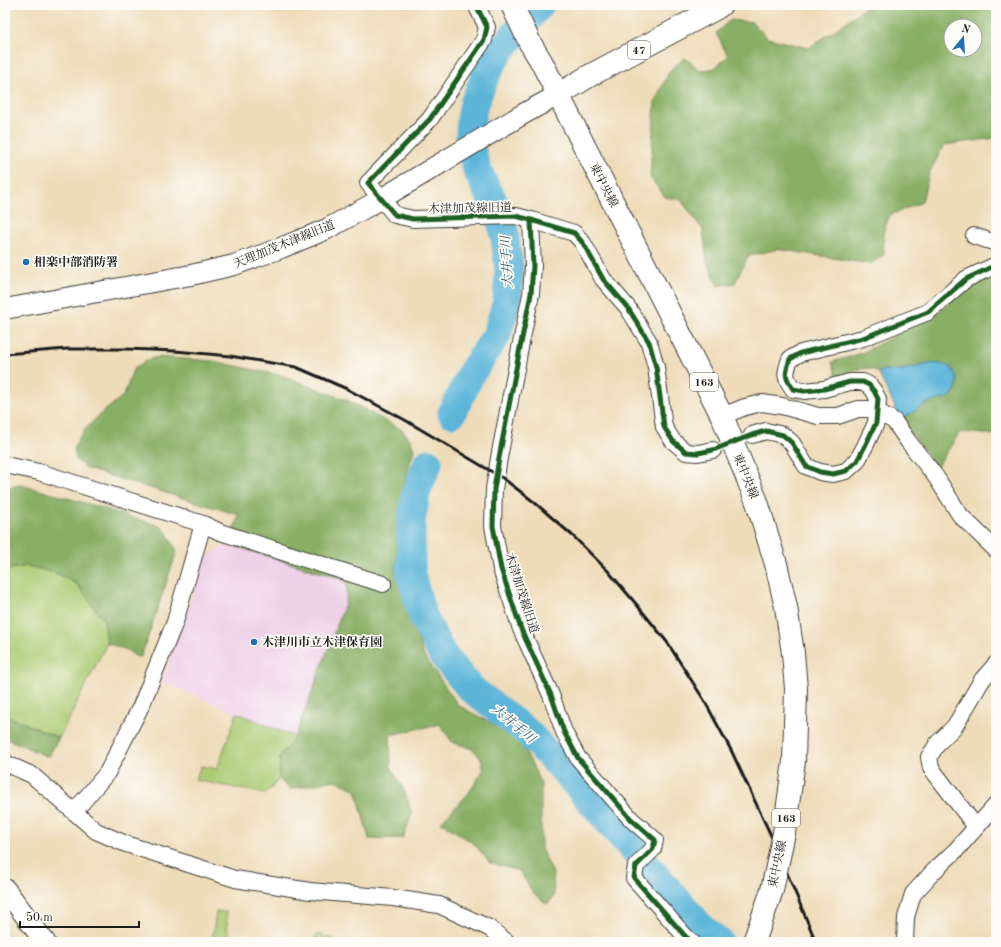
<svg xmlns="http://www.w3.org/2000/svg" width="1001" height="947" font-family="'Old Standard TT','Noto Serif JP',serif">
<style>
.built{fill:#eed0e7}
.green{fill:#abcb73;stroke:#647448}
.forest{fill:#88af65;stroke:#526640;fill-rule:evenodd}
.water{fill:#5bb5d9;stroke:#3c687a}
.lines{fill:none;stroke-linecap:round;stroke-linejoin:round}
.river{stroke:#5bb5d9;stroke-width:29}
.minor-casing{stroke:#3c3934;stroke-width:18}
.tertiary-casing{stroke:#3c3934;stroke-width:22}
.primary-casing{stroke:#3c3934;stroke-width:24}
.trunk-casing{stroke:#3c3934;stroke-width:24}
.minor{stroke:#fff;stroke-width:16}
.tertiary{stroke:#fff;stroke-width:20}
.primary{stroke:#fff;stroke-width:22}
.trunk{stroke:#fff;stroke-width:22}
.rail{stroke:#1c1c1c;stroke-width:3}
.trunk-bridge-casing{stroke:#3c3934;stroke-width:24;stroke-linecap:butt}
.trunk-bridge{stroke:#fff;stroke-width:22}
.cycleway-casing{stroke:#fdfcf7;stroke-width:8}
.cycleway{stroke:#1b5e20;stroke-width:5}
.poi-dot{fill:#1f6fb2;stroke:#fdfcf7;stroke-width:1.5}
.labels{text-anchor:middle;stroke-width:3.5;stroke-linejoin:round;paint-order:stroke}
.shield{fill:#fdfcf7;stroke:#605f5e;stroke-width:1}
.shield-label{font-size:11px;font-weight:bold;fill:#1c1c1c}
.street-label{font-size:12px;fill:#1c1c1c;stroke:#fdfcf7}
.poi-label{font-size:12px;font-weight:bold;fill:#1c1c1c;stroke:#fdfcf7;text-anchor:start}
.water-label{font-size:13px;font-style:italic;fill:#386171;stroke:#fdfcf7}
</style>
<rect width="100%" height="100%" fill="#fdfcf7"/>
<filter id="ink" filterUnits="userSpaceOnUse"><feTurbulence type="fractalNoise" baseFrequency=".025" numOctaves="2"/><feDisplacementMap in="SourceGraphic" scale="8" xChannelSelector="R" yChannelSelector="G"/><feConvolveMatrix kernelMatrix="1 2 1 2 8 2 1 2 1" color-interpolation-filters="sRGB"/></filter>
<filter id="wash" filterUnits="userSpaceOnUse"><feTurbulence type="fractalNoise" baseFrequency=".012" numOctaves="4" result="noise"/><feDisplacementMap in="SourceGraphic" scale="16" xChannelSelector="R" yChannelSelector="G"/><feGaussianBlur stdDeviation="0.9" result="paint"/><feColorMatrix in="noise" values="0 0 0 0 0 0 0 0 0 0 0 0 0 0 0 0 0 1.4 0 .05"/><feComposite in="paint" operator="in"/></filter>
<g filter="url(#wash)">
<rect width="100%" height="100%" fill="#eedcb9"/>
<!-- built -->
<polygon class="built" points="228,544 342,579 347,585 346,601 295,737 162,682 205,557"/>
<!-- green -->
<g class="green">
<polygon points="27,566 56,573 77,584 104,621 107,643 59,738 5,715 5,654 8,654 10,649 5,645 5,570"/>
<polygon points="237,713 295,737 280,756 279,779 266,794 195,780 201,766 217,769"/>
<polygon points="216,912 226,912 228,933 240,942 212,942"/>
<polygon points="317,934 340,942 314,942"/>
</g>
<!-- forest -->
<g class="forest">
<path d="M871,5H996V138L944,145L929,173L922,202L890,215L883,233L884,255L870,264L778,249L748,256L735,283L718,286L707,262L703,230L681,200L665,197L650,177L655,101L670,70L685,58L701,71L715,68L728,56L716,33L730,20L752,22L768,38L808,48L834,31L863,9ZM951,26H975V50H951Z"/>
<path d="M996,271V435L960,432L936,468L901,418L907,416L917,409L927,404L938,400L949,397L955,391L956,387L933,363L903,370H883L880,371L879,374C869,362 850,372 837,376L832,362L862,353L937,313L968,285Z"/>
<polygon points="158,357 213,361 283,376 349,401 402,430 410,439 414,450 406,478 398,522 396,571 424,656 458,705 516,737 530,760 541,784 541,849 553,873 554,897 547,904 533,893 520,871 490,863 473,843 441,822 468,794 484,769 481,759 473,749 452,742 440,724 390,735 391,767 404,790 412,814 403,838 369,839 356,790 335,780 290,789 279,779 280,756 295,737 300,724 346,601 347,585 342,579 228,544 239,515 87,469 76,460 74,446 83,432 97,417 124,395 133,370 146,360"/>
<polygon points="21,485 99,507 163,527 177,551 141,657 135,656 127,650 107,643 104,621 77,584 56,573 27,566 5,570 5,487"/>
<polygon points="5,715 59,738 48,757 5,738"/>
</g>
<!-- water -->
<path class="water" d="M933,363C938,364 944,364 948,366C958,371 960,388 952,395C948,399 934,401 928,403C919,407 911,415 901,418L899,415L879,374L880,371L883,370H903Z"/>
<g class="lines">
<!-- river -->
<g class="river">
<polyline points="452,413 472,372 496,336 507,302 509,270 504,231 495,205 477,170 472,152 470,134 471,119 474,104 485,77 492,64 500,51 540,5"/>
<polyline points="428,463 416,493 411,523 411,575 422,614 442,654 470,688 528,733 566,773 700,926 719,942"/>
</g>
</g>
</g>
<g filter="url(#ink)">
<g class="lines">
<defs>
<g id="minor">
<polyline points="476,5 487,27 484,40 430,119 368,183 395,215 413,219 516,216 531,220 574,233 583,243 603,279 628,308 649,342 656,367 664,427 673,441 686,452 698,453 713,450"/>
<polyline points="531,220 533,266 531,294 520,348 499,458 494,489 493,526 501,569 521,629 551,695 564,732 578,758 631,819 655,840 653,849 636,866 634,878 685,936 692,942"/>
<polyline points="974,236 996,243"/>
<polyline points="722,416 745,407 762,403 782,406 818,416 838,416 858,409 869,409 882,414 894,421 908,441 936,477 960,515 996,550"/>
<path d="M752,435L766,431L783,435L792,443L806,466L820,472L833,474L846,471L857,461L865,446L876,423L878,399L874,391L869,385L863,382H850L824,389L804,391L793,389C784,376 785,374 790,359L801,353L863,338L928,312L966,279L996,265"/>
<polyline points="5,465 39,472 203,524 220,532 383,584"/>
<polyline points="5,763 32,775 96,831 126,844 235,879 310,891 393,898 439,905 489,928 507,942"/>
<polyline points="74,812 107,773 141,706 175,622 203,524"/>
<polyline points="976,827 931,768 929,757 938,743 955,726 982,680 996,664"/>
<polyline points="905,942 906,917 913,894 933,872 957,849 996,805"/>
</g>
<g id="tertiary">
<polyline points="5,309 191,275 234,265 281,248 327,229 381,199 525,113 558,95"/>
<polyline points="5,889 45,942"/>
</g>
<polyline id="primary" points="558,95 589,76 717,8 721,5"/>
<polyline id="trunk" points="512,5 530,43 541,61 722,416 757,502 776,564 786,607 793,653 796,689"/>
</defs>
<!-- minor casing -->
<use href="#minor" class="minor-casing"/>
<!-- tertiary casing -->
<use href="#tertiary" class="tertiary-casing"/>
<!-- primary casing -->
<use href="#primary" class="primary-casing"/>
<!-- trunk casing -->
<use href="#trunk" class="trunk-casing"/>
<!-- minor -->
<use href="#minor" class="minor"/>
<!-- tertiary -->
<use href="#tertiary" class="tertiary"/>
<!-- primary -->
<use href="#primary" class="primary"/>
<!-- trunk -->
<use href="#trunk" class="trunk"/>
<!-- rail -->
<polyline class="rail" points="5,354 67,349 127,349 175,351 230,356 296,367 347,389 405,420 504,479 534,502 573,536 608,571 637,605 667,642 704,700 731,750 774,842 816,942"/>
<defs>
<polyline id="trunk-bridge" points="754,942 772,890 784,833 794,761 796,689"/>
</defs>
<!-- trunk-bridge casing -->
<use href="#trunk-bridge" class="trunk-bridge-casing"/>
<!-- trunk-bridge -->
<use href="#trunk-bridge" class="trunk-bridge"/>
<defs>
<g id="cycleway">
<path d="M476,5L487,27L484,40L430,119L368,183L395,215L413,219L516,216L531,220L574,233L583,243L603,279L628,308L649,342L656,367L664,427L673,441L686,452L698,453L713,450L752,435L766,431L783,435L792,443L806,466L820,472L833,474L846,471L857,461L865,446L876,423L878,399L874,391L869,385L863,382H850L824,389L804,391L793,389C784,376 785,374 790,359L801,353L863,338L928,312L966,279L996,265"/>
<polyline points="531,220 533,266 531,294 520,348 499,458 494,489 493,526 501,569 521,629 551,695 564,732 578,758 631,819 655,840 653,849 636,866 634,878 685,936 692,942"/>
</g>
</defs>
<!-- cycleway casing -->
<use href="#cycleway" class="cycleway-casing"/>
<!-- cycleway -->
<use href="#cycleway" class="cycleway"/>
</g>
</g>
<!-- markers -->
<g class="poi-dot">
<circle cx="26" cy="262" r="4"/>
<circle cx="254" cy="642" r="4"/>
</g>
<g class="labels">
<!-- shield labels -->
<g class="shield">
<rect x="628" y="41" width="22" height="18" rx="3"/>
<rect x="690" y="373" width="28" height="18" rx="3"/>
<rect x="772" y="809" width="28" height="18" rx="3"/>
</g>
<g class="shield-label">
<text x="639" y="54">47</text>
<text x="704" y="386">163</text>
<text x="786" y="822">163</text>
</g>
<!-- street labels -->
<g class="street-label">
<text transform="translate(604 185) rotate(63)" y="4">東中央線</text>
<text transform="translate(470 208) rotate(-1)" y="4">木津加茂線旧道</text>
<text transform="translate(284 244) rotate(-22)" y="4">天理加茂木津線旧道</text>
<text transform="translate(746 476) rotate(68)" y="4">東中央線</text>
<text transform="translate(522 593) rotate(72)" y="4">木津加茂線旧道</text>
<text transform="translate(777 864) rotate(-78)" y="4">東中央線</text>
</g>
<!-- poi labels -->
<g class="poi-label">
<text x="34" y="266">相楽中部消防署</text>
<text x="262" y="646">木津川市立木津保育園</text>
</g>
<!-- water labels -->
<g class="water-label">
<text transform="translate(506 262) rotate(-93)" y="5">大井手川</text>
<text transform="translate(514 723) rotate(40)" y="5">大井手川</text>
</g>
</g>
<!-- margin -->
<rect width="1001" height="947" fill="none" stroke="#fdfcf7" stroke-width="20"/>
<!-- north arrow -->
<g transform="translate(963 38) rotate(18)"><circle r="19" fill="#fdfcf7" stroke="#a3a29f"/>
<path d="M0-3L7 15L0 10L-7 15Z" fill="#1f6fb2"/>
<text y="-6" font-size="11" font-weight="bold" text-anchor="middle" fill="#1c1c1c">N</text>
</g>
<!-- scale -->
<path d="M20 921v6h119v-6" fill="none" stroke="#1c1c1c" stroke-width="2"/>
<text x="26" y="921" font-size="12" fill="#1c1c1c" stroke="#fdfcf7" stroke-width="3" paint-order="stroke">50 m</text>
</svg>
